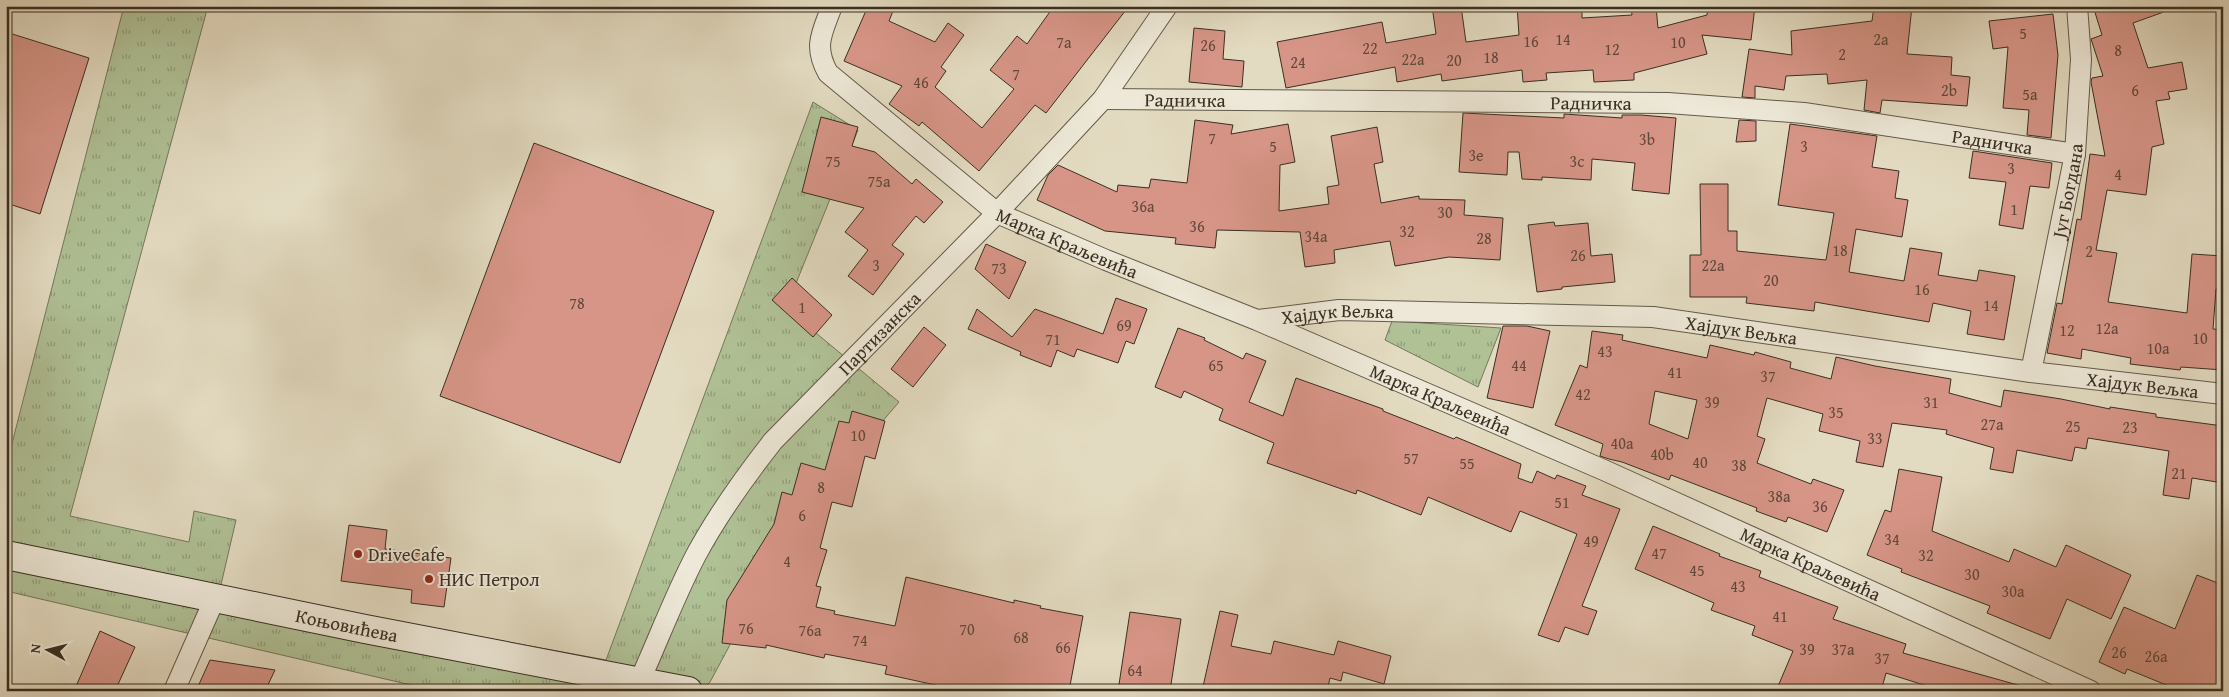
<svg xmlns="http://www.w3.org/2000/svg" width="2229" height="697" font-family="'Gentium Book Plus',serif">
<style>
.grass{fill:url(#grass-tufts);stroke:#75785c}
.building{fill:#d79587;stroke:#3a2f22;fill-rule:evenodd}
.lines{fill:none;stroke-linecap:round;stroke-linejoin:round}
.minor-casing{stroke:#645a4a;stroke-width:22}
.secondary-casing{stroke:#3a2f22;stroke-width:30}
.minor{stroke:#ede8d7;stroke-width:20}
.secondary{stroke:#ede8d7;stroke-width:28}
.poi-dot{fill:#8f2418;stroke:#ede8d7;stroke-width:2}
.labels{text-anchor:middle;stroke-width:4;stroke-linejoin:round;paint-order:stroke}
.number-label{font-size:16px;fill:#61483b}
.street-label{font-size:19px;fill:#3a2f22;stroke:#ede8d7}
.poi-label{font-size:19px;fill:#3a2f22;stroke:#ede8d7;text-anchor:start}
</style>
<defs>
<pattern id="grass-tufts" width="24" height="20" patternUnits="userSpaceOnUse" patternTransform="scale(1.25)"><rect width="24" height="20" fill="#b0c196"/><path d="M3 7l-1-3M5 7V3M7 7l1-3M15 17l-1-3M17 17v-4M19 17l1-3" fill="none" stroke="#909d7a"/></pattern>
</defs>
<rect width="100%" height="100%" fill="#e3dbc1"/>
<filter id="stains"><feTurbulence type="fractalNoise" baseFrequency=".004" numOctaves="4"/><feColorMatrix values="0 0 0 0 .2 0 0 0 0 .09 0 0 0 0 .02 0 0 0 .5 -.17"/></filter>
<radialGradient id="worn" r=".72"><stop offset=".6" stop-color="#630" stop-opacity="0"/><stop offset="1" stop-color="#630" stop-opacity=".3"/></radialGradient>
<!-- grass -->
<g class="grass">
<polygon points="124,6 208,6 70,516 189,542 194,511 236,520 220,589 606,660 813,102 858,130 786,308 899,402 796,522 710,682 701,691 447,691 411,685 6,591 6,467"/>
<polygon points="1392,321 1501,328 1478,387 1385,340"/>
</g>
<!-- building -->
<g class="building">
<polygon points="868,6 895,6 889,21 935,42 948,23 964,35 941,67 946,71 935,87 982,128 1014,89 990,70 1017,36 1027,44 1054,6 1129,6 1046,113 1035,105 979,171 922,122 919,126 889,104 902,86 844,61"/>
<polygon points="1432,6 1461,6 1466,42 1519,35 1517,6 1540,6 1540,9 1582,6 1582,18 1632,15 1631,6 1656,6 1658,28 1707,15 1708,6 1755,6 1751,40 1702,35 1707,54 1634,73 1634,80 1594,82 1593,70 1546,73 1547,80 1523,82 1522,70 1442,81 1441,74 1397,82 1395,67 1286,88 1277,42 1382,22 1386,43 1436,34"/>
<polygon points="1874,6 1912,6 1907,54 1952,57 1951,75 1970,77 1967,106 1882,100 1880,113 1864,110 1867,80 1828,84 1827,74 1786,76 1784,90 1755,86 1755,98 1742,97 1749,49 1792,55 1791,31 1872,21"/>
<polygon points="2093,6 2171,6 2172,9 2133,23 2148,68 2182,62 2187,89 2168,92 2170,99 2156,101 2164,144 2152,147 2146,195 2107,190 2096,250 2117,253 2108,302 2187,313 2192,254 2223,256 2223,290 2216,289 2213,329 2223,330 2223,370 2181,367 2180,370 2130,364 2131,358 2082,349 2081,359 2047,353 2057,303 2062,304 2077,219 2081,220 2090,154 2105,156 2091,82 2092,78 2103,76 2092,42 2091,39 2102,35"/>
<polygon points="2053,14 2058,55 2051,138 2027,135 2029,110 2003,108 2008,47 1993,49 1989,21"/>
<polygon points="1194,28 1225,31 1223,59 1244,61 1242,87 1189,82"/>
<polygon points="6,32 89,58 40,214 6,203"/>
<polygon points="1463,113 1564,118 1564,114 1622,118 1622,115 1641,115 1676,118 1669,194 1632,190 1635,163 1592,159 1591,180 1542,177 1542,180 1522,179 1519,152 1508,152 1507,175 1459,172"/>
<polygon points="821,117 858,127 852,146 875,152 912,184 916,179 943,202 924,223 916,216 892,245 904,254 873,295 848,276 868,250 845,232 864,208 802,192"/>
<polygon points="1195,120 1233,125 1231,134 1288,124 1295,162 1280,165 1279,211 1329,204 1327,187 1339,185 1331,136 1377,127 1383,162 1374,164 1381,203 1419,196 1419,199 1465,200 1464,215 1503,218 1500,260 1449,257 1395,266 1390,241 1334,250 1335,263 1305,267 1300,232 1217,230 1215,248 1175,244 1176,238 1105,231 1037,200 1048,175 1058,165 1117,192 1118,185 1149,188 1151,179 1187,183"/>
<polygon points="1739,120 1756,121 1756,141 1736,142"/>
<polygon points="1790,124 1877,136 1872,167 1899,171 1895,198 1908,200 1902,237 1856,229 1849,272 1904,281 1910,248 1942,253 1938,275 1977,281 1979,270 2015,276 2004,340 1967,334 1971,311 1933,303 1929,322 1815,302 1814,311 1746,303 1747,297 1690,297 1690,255 1701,255 1700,184 1728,184 1728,231 1737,231 1737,251 1826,260 1834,213 1778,205"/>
<polygon points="534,143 714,211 620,463 440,396"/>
<polygon points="1973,151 2052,163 2049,188 2030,186 2023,229 1999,225 2006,182 1969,178"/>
<polygon points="1554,222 1555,226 1588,223 1591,256 1612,254 1615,282 1562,287 1562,289 1537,292 1528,225"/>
<polygon points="986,244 1026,262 1009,299 975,269"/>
<polygon points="792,278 832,315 813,337 772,300"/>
<polygon points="1116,298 1147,309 1134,344 1126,341 1118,363 1077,349 1074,357 1057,350 1051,367 1020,355 1021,352 968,329 977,309 1012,337 1035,309 1103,334"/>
<polygon points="1503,326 1527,326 1550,331 1533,408 1487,398"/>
<polygon points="924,327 946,345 913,387 891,369"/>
<polygon points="1178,328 1205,338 1204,340 1243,359 1246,353 1266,361 1249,402 1283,416 1296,378 1383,409 1383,411 1454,439 1456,437 1521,464 1518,478 1532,483 1537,471 1555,479 1557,475 1586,486 1582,495 1620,509 1582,606 1597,611 1588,635 1565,627 1559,642 1538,635 1577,534 1520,511 1511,532 1428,497 1421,515 1357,490 1356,494 1267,463 1274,443 1219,420 1223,409 1184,391 1181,398 1155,387"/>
<path d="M1592,331L1623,335L1622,340L1707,358L1710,345L1754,355L1755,352L1791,362L1790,368L1831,379L1836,357L1875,366L1951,379L1949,393L2001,407L2004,390L2061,399L2110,409V407L2156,414V417L2223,426V483L2192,478L2189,499L2163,495L2169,451L2088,438L2086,449L2075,447L2072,461L2017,450L2013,473L1990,469L1994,448L1946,434L1947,430L1892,423L1883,467L1856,462L1860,441L1819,431L1823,414L1767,398L1757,436L1765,439L1757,463L1811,484L1813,479L1844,490L1827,532L1788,517L1786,522L1756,511L1757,508L1671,475L1669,480L1622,462L1609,459L1600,456L1603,444L1555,425L1580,365L1587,368ZM1655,391L1697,400L1688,439L1649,424Z"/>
<polygon points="852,411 885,421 875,459 865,456 852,507 832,502 820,548 827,550 816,586 821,587 816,607 835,611 834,614 895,626 906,577 1014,603 1014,600 1041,606 1040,608 1083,616 1069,691 950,691 939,688 940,686 885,674 887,666 825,654 824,658 766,645 766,648 722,643 727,600 774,524 782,492 792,495 801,463 825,470 839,421 849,423"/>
<polygon points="1899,469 1942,477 1932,531 2009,562 2014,549 2056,567 2066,545 2131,575 2111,619 2067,599 2050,639 1987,613 1990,606 1901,572 1902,569 1867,555 1885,510 1891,512"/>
<polygon points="349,525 387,530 385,549 451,558 444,607 411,603 412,590 341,581"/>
<polygon points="1653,526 1720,554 1719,556 1761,571 1759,577 1838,607 1833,619 1906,644 1903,653 2018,685 2017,691 1926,691 1927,686 1886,673 1881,691 1776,691 1793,651 1752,635 1755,626 1711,610 1714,603 1635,569"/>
<polygon points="2197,575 2223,585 2223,691 2181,691 2127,669 2125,674 2099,662 2124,607 2175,629"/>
<polygon points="1220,611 1238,615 1231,646 1271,654 1274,641 1334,655 1338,641 1391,656 1384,684 1343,672 1341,681 1330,678 1327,691 1202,691"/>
<polygon points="1130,612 1181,619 1170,691 1118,691"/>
<polygon points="100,631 135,647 115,691 74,691"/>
<polygon points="210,660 275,670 265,691 196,691"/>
</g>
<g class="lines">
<defs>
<g id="minor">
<path id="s1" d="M832,6C822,33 813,46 828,73L997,213L1106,260L1257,320L1606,471L2091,691"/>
<path id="s2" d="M1103,99L1668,103L1804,113L2075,154"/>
<path id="s3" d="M1258,320L1339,310L1653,317L2031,372L2223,394"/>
<path id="s4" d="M2031,372L2075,154L2081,59L2077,6"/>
<polyline points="174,691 215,598"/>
<path id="s5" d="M635,691C656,646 673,599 696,555C718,514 744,478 773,441L997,213L1103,99L1167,6"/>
</g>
<g id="secondary">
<path id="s6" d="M6,555L365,629L688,691"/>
</g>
</defs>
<!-- minor casing -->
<use href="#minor" class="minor-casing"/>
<!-- secondary casing -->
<use href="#secondary" class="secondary-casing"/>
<!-- minor -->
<use href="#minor" class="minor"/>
<!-- secondary -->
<use href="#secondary" class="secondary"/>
</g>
<!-- markers -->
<g class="poi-dot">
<circle cx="358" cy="554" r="5"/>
<circle cx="429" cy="579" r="5"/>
</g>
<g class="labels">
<!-- number labels -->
<g class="number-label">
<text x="2023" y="39">5</text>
<text x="1563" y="45">14</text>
<text x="1881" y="45">2a</text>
<text x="1531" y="47">16</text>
<text x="1064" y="48">7a</text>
<text x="1678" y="48">10</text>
<text x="1208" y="51">26</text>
<text x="1370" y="54">22</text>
<text x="1612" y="55">12</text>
<text x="2118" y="56">8</text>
<text x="1842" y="60">2</text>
<text x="1491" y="63">18</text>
<text x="1413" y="65">22a</text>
<text x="1454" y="66">20</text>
<text x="1298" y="68">24</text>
<text x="1016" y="80">7</text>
<text x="921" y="88">46</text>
<text x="1949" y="96">2b</text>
<text x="2135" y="96">6</text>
<text x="2030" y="100">5a</text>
<text x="1212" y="144">7</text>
<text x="1647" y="145">3b</text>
<text x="1273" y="152">5</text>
<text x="1804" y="152">3</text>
<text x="1476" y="161">3e</text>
<text x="833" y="167">75</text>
<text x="1577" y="167">3c</text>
<text x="2011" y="174">3</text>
<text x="2118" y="180">4</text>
<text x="879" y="187">75a</text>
<text x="1143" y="212">36a</text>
<text x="2014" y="215">1</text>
<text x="1445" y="218">30</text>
<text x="1197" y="232">36</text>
<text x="1407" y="237">32</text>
<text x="1316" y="242">34a</text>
<text x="1484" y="244">28</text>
<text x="1840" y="256">18</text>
<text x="2089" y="257">2</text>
<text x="1578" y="261">26</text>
<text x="876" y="271">3</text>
<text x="1713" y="271">22a</text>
<text x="999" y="274">73</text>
<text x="1771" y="286">20</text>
<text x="1922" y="295">16</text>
<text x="577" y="309">78</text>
<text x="1991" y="311">14</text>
<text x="802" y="313">1</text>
<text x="1124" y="331">69</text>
<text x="2107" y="334">12a</text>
<text x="2067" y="336">12</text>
<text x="2200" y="344">10</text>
<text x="1053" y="345">71</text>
<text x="2158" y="354">10a</text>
<text x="1605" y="357">43</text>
<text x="1216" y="371">65</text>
<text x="1519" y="371">44</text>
<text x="1675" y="378">41</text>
<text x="1768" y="382">37</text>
<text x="1583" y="400">42</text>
<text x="1712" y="408">39</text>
<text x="1931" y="408">31</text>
<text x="1836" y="418">35</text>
<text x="1992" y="430">27a</text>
<text x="2073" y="432">25</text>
<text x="2130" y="433">23</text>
<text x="858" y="441">10</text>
<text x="1875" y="444">33</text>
<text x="1622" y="449">40a</text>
<text x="1662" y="460">40b</text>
<text x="1411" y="464">57</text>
<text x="1700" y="468">40</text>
<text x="1467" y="469">55</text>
<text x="1739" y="471">38</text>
<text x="2179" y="479">21</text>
<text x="821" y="493">8</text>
<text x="1779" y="502">38a</text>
<text x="1562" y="508">51</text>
<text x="1820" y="512">36</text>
<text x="802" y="521">6</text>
<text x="1892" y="545">34</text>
<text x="1591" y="547">49</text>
<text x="1659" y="559">47</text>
<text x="1926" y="561">32</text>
<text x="787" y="567">4</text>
<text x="1697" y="576">45</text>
<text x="1972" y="580">30</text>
<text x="1738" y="592">43</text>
<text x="2013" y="597">30a</text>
<text x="1780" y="622">41</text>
<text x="746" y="634">76</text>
<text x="967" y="635">70</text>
<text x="810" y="636">76a</text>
<text x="1021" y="643">68</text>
<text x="860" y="646">74</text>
<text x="1063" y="653">66</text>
<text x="1807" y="655">39</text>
<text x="1843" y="655">37a</text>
<text x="2119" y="658">26</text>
<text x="2156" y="662">26a</text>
<text x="1882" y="664">37</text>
<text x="1135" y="676">64</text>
</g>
<!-- street labels -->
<g class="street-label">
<text dy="7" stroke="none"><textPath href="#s2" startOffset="82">Радничка</textPath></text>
<text dy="7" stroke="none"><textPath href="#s2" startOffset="488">Радничка</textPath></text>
<text dy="7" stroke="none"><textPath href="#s2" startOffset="892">Радничка</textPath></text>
<text dy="7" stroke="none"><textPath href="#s4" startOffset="185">Југ Богдана</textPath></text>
<text dy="7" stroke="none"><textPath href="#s1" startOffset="366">Марка Краљевића</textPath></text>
<text dy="7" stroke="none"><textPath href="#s3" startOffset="80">Хајдук Вељка</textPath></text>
<text dy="7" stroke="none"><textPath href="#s3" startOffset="485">Хајдук Вељка</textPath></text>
<text dy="7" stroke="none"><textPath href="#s5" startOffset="438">Партизанска</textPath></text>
<text dy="7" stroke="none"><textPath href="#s3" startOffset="890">Хајдук Вељка</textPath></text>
<text dy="7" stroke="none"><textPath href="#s1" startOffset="771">Марка Краљевића</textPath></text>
<text dy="7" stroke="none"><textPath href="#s1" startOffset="1176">Марка Краљевића</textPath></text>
<text dy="7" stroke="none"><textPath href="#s6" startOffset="348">Коњовићева</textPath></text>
</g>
<!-- poi labels -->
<g class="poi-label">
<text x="368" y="561">DriveCafe</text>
<text x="439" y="586">НИС Петрол</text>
</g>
</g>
<!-- margin -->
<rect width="2229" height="697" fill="none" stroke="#e3dbc1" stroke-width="25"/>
<rect x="8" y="8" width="2214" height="682" fill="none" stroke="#3a2f22" stroke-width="2.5"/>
<rect x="12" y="12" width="2204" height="672" fill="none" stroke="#3a2f22"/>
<!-- north arrow -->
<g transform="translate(48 650) rotate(277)" stroke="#ede8d7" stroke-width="4" paint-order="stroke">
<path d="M0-4L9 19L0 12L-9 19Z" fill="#3a2f22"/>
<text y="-8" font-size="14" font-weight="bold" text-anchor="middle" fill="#3a2f22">N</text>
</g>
<rect width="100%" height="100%" filter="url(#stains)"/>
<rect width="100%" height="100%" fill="url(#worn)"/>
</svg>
